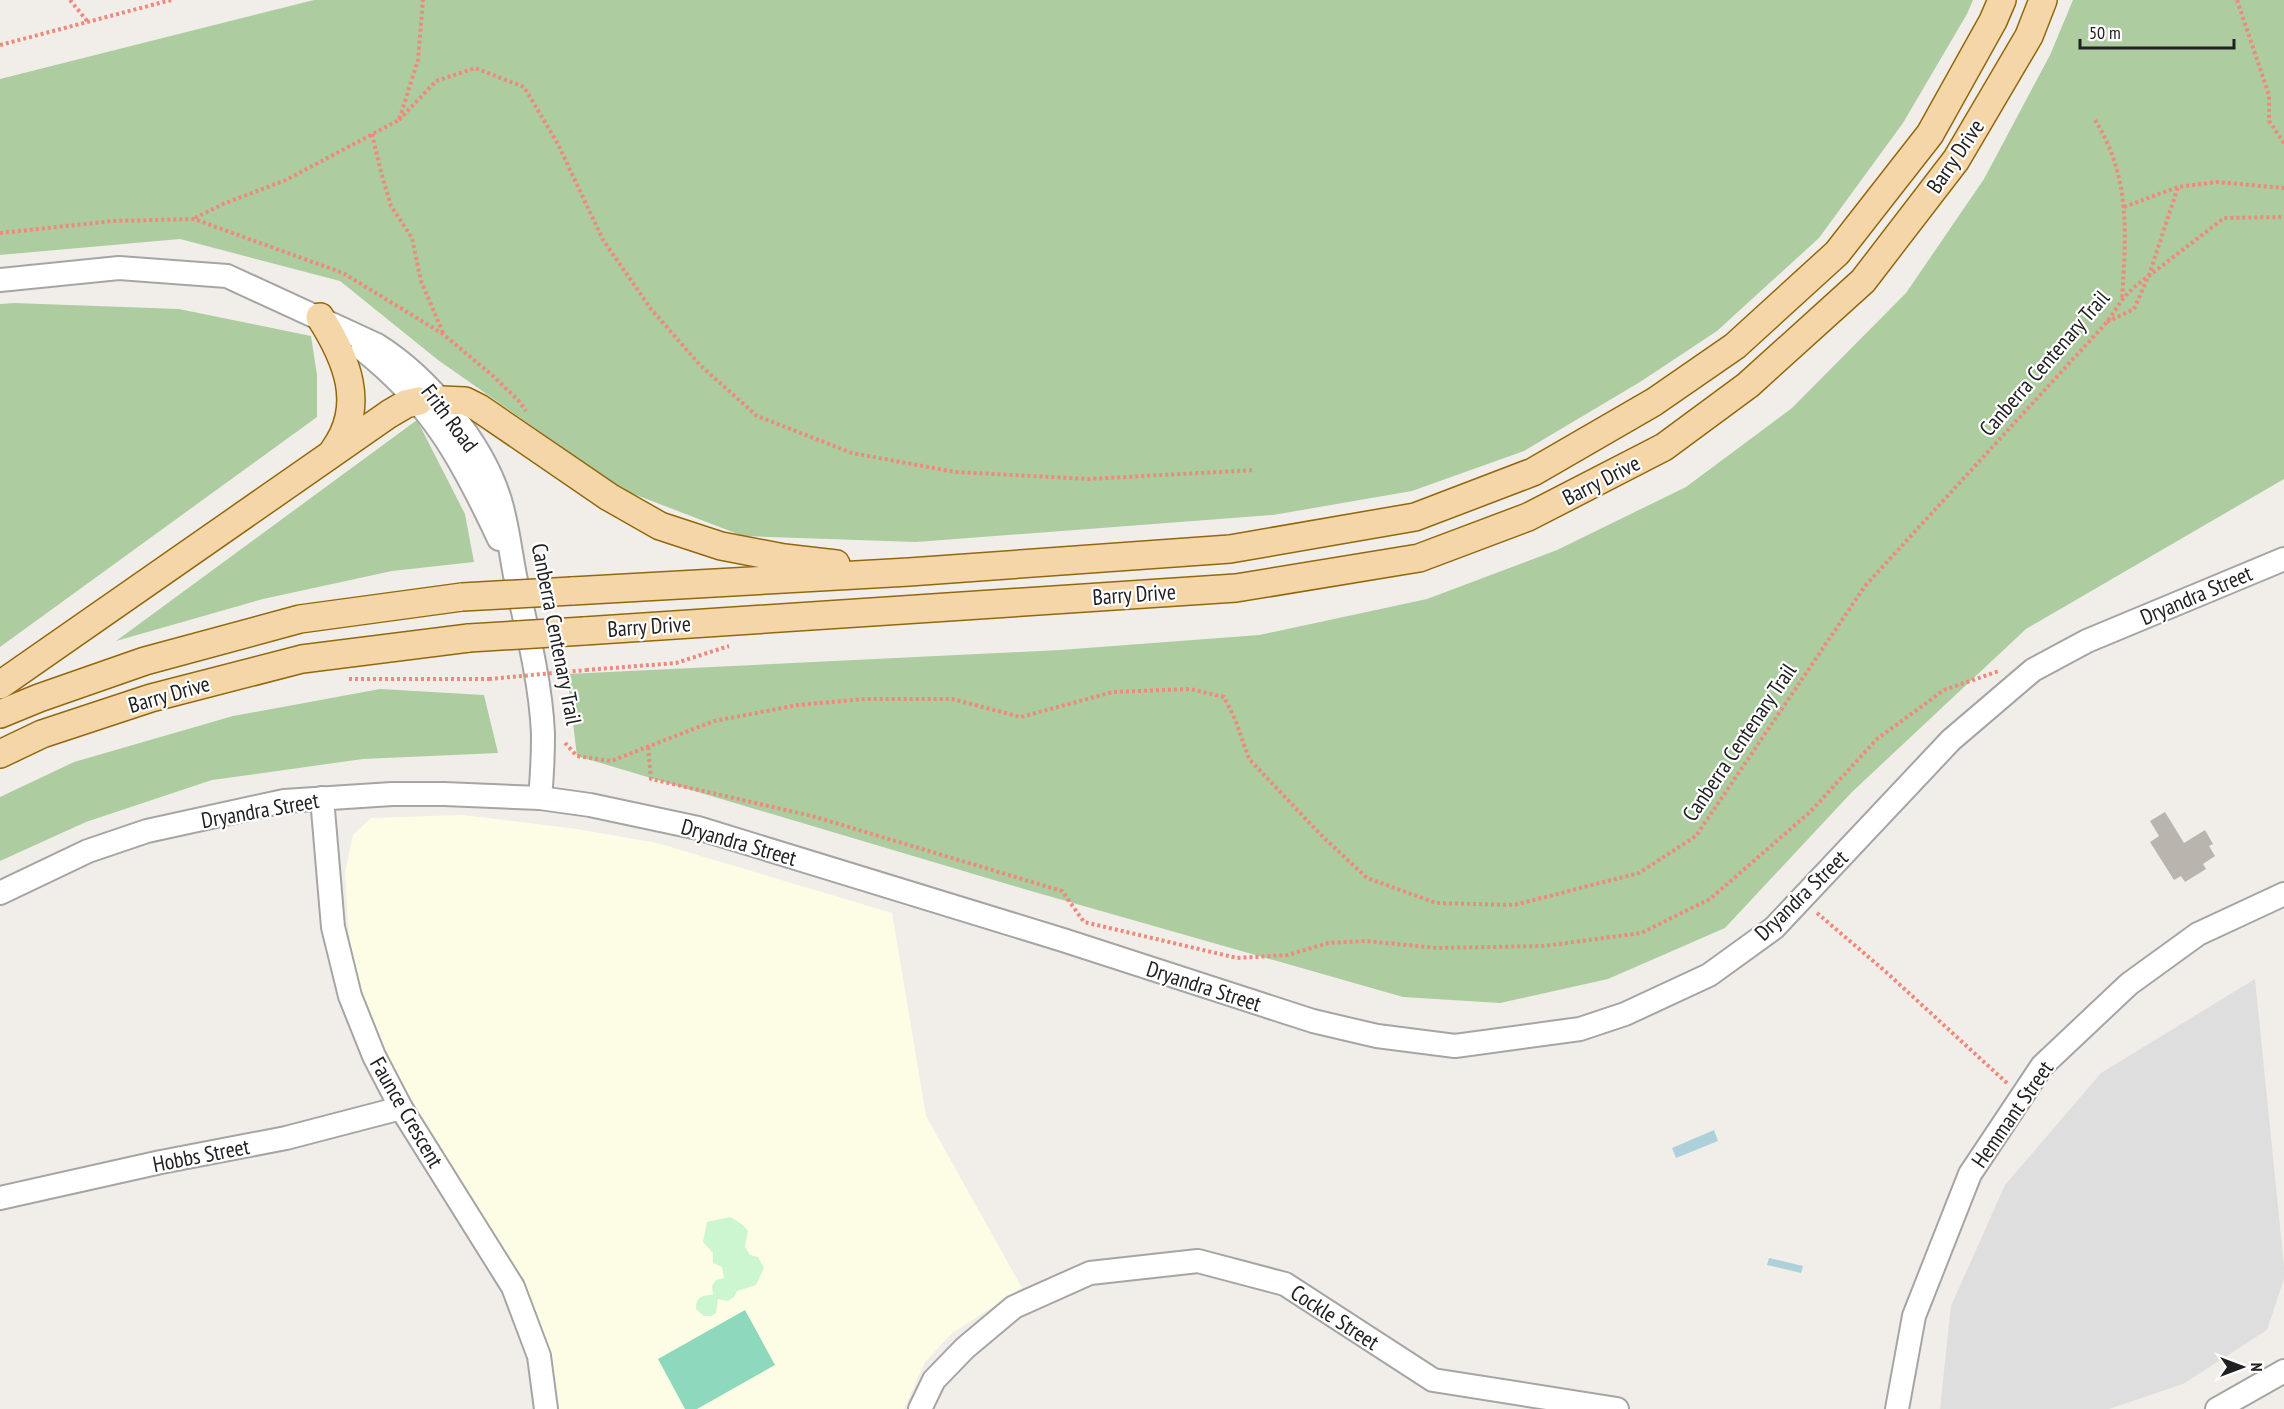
<svg xmlns="http://www.w3.org/2000/svg" width="2284" height="1409" font-family="'PT Sans Narrow',sans-serif">
<style>
.residential{fill:#dfdede}
.education{fill:#fdfde6}
.forest{fill:#adcda1}
.park{fill:#cbf6cf}
.pitch{fill:#8ed9bd}
.water{fill:#add0db}
.building{fill:#bab4ae}
.lines{fill:none;stroke-linecap:round;stroke-linejoin:round}
.minor-casing{stroke:#a5a5a5;stroke-width:26}
.major-casing{stroke:#92680c;stroke-width:30}
.path{stroke:#ef897b;stroke-width:4;stroke-dasharray:3 3;stroke-linecap:butt}
.minor{stroke:#fff;stroke-width:22}
.major{stroke:#f5d6a9;stroke-width:27}
.major-bridge-casing{stroke:#92680c;stroke-width:30;stroke-linecap:butt}
.path-bridge{stroke:#ef897b;stroke-width:4;stroke-dasharray:3 3;stroke-linecap:butt}
.major-bridge{stroke:#f5d6a9;stroke-width:27}
.labels{text-anchor:middle;stroke-width:4.5;stroke-linejoin:round;paint-order:stroke}
.street-label{font-size:22px;fill:#212121;stroke:#fff}
</style>
<rect width="100%" height="100%" fill="#f1eee9"/>
<!-- residential -->
<polygon class="residential" points="2255,979 2284,1266 2284,1279 2267,1330 2183,1384 2109,1409 1940,1409 1951,1306 2005,1185 2101,1073"/>
<!-- education -->
<polygon class="education" points="462,815 577,829 657,843 892,913 926,1116 1022,1288 952,1333 925,1362 904,1409 551,1409 464,1194 381,1051 359,996 349,934 345,873 353,835 371,818"/>
<!-- forest -->
<g class="forest">
<polygon points="314,0 1973,0 1967,14 1903,123 1819,238 1717,331 1640,382 1524,451 1412,491 1273,515 916,542 743,536 623,490 438,360 340,281 180,239 0,255 0,79"/>
<polygon points="2073,0 2284,0 2284,479 2026,629 1852,792 1725,928 1608,979 1500,1003 1403,997 1024,889 577,756 567,674 1060,650 1259,635 1427,599 1557,550 1686,487 1792,408 1906,293 1984,179 2050,55"/>
<polygon points="14,303 179,309 311,336 317,375 317,417 0,647 0,304"/>
<polygon points="417,420 465,514 474,562 392,571 263,599 116,641"/>
<polygon points="380,689 484,695 498,753 363,759 212,780 86,822 0,861 0,797 74,762 233,716"/>
</g>
<!-- park -->
<path class="park" d="M730,1217L743,1225L748,1231L745,1247L750,1255L758,1257L764,1268L756,1285L737,1291L734,1297L728,1301L718,1299L716,1313L711,1316H704L696,1309C696,1297 702,1295 713,1295L712,1286L716,1280L724,1278L722,1267L713,1263V1253L703,1242L707,1222Z"/>
<!-- pitch -->
<polygon class="pitch" points="745,1310 775,1365 697,1409 685,1409 658,1359"/>
<!-- water -->
<g class="water">
<polygon points="1714,1130 1718,1141 1676,1158 1672,1148"/>
<polygon points="1769,1258 1803,1266 1801,1273 1767,1265"/>
</g>
<!-- building -->
<polygon class="building" points="2165,812 2184,843 2205,830 2213,844 2209,846 2215,856 2203,864 2206,869 2185,882 2181,876 2174,880 2150,842 2159,836 2150,821"/>
<g class="lines">
<defs>
<g id="minor">
<path d="M0,280L119,268L227,276L377,345C428,377 482,442 500,500C509,530 511,560 518,590C529,637 541,686 543,734C543,755 542,777 540,798"/>
<path d="M362,349C432,404 462,460 499,539"/>
<polyline points="322,798 333,927 350,996 374,1056 401,1108 513,1287 539,1356 546,1409"/>
<polyline points="0,893 88,851 147,831 284,801 392,794 444,794 540,798 590,805 698,828 1063,940 1313,1021 1377,1036 1455,1046 1580,1029 1625,1014 1709,975 1774,928 1951,740 2033,670 2087,641 2284,559"/>
<polyline points="0,1198 161,1162 286,1138 401,1108"/>
<polyline points="920,1409 934,1380 965,1348 1014,1307 1090,1273 1198,1261 1285,1284 1433,1380 1617,1409"/>
<polyline points="1897,1409 1914,1316 1970,1174 2042,1066 2129,984 2198,934 2284,894"/>
<polyline points="2217,1409 2284,1371"/>
</g>
<g id="major">
<path d="M320,317C346,358 367,405 334,450"/>
<polyline points="441,400 465,401 479,408 609,497 660,526 721,546 784,558 836,564"/>
<polyline points="572,591 909,572 1230,549 1415,517 1533,472 1654,402 1735,346 1837,253 1930,134 1993,21 2002,0"/>
<polyline points="584,631 1236,588 1419,558 1528,517 1664,447 1748,385 1863,281 1956,160 2029,36 2043,0"/>
<polyline points="0,685 389,414 406,404 419,401"/>
<polyline points="0,714 39,698 145,661 300,619 462,597"/>
<polyline points="0,754 42,734 151,698 302,659 469,638"/>
</g>
</defs>
<!-- minor casing -->
<use href="#minor" class="minor-casing"/>
<!-- major casing -->
<use href="#major" class="major-casing"/>
<!-- path -->
<g class="path">
<polyline points="70,0 88,22"/>
<polyline points="2237,0 2269,95 2269,121 2284,143"/>
<polyline points="0,45 171,0"/>
<polyline points="399,120 436,81 475,68 524,87 558,144 603,240 651,309 700,365 757,416 852,453 955,472 1089,479 1255,470"/>
<path d="M2095,120C2131,178 2126,234 2122,299"/>
<polyline points="372,134 381,172 391,206 412,238 421,281 443,333"/>
<polyline points="2124,207 2178,187"/>
<polyline points="195,218 223,204 286,180 399,120 418,60 423,0"/>
<polyline points="0,233 113,221 194,219 343,273 443,334 492,375 519,401 526,411"/>
<polyline points="2107,322 2134,309 2149,275 2178,187 2217,182 2284,188"/>
<polyline points="586,670 676,663 729,646"/>
<polyline points="349,679 489,679"/>
<polyline points="565,743 577,756 611,761 714,721 798,705 865,699 952,699 1021,717 1113,692 1190,689 1224,697 1235,719 1249,759 1322,836 1367,878 1436,903 1514,905 1639,873 1696,836 1865,586 2107,322 2122,300 2133,288 2224,218 2284,217"/>
<polyline points="648,747 651,779 812,816 1062,891 1084,922 1237,958 1288,955 1328,943 1366,941 1437,948 1544,946 1641,933 1710,899 1810,812 1877,739 1944,690 1999,671"/>
<polyline points="1817,913 1886,972 2008,1084"/>
</g>
<!-- minor -->
<use href="#minor" class="minor"/>
<!-- major -->
<use href="#major" class="major"/>
<defs>
<g id="major-bridge">
<polyline points="462,597 572,591"/>
<polyline points="469,638 584,631"/>
</g>
</defs>
<!-- major-bridge casing -->
<use href="#major-bridge" class="major-bridge-casing"/>
<!-- path-bridge -->
<polyline class="path-bridge" points="489,679 586,670"/>
<!-- major-bridge -->
<use href="#major-bridge" class="major-bridge"/>
</g>
<g class="labels">
<!-- street labels -->
<g class="street-label">
<text transform="translate(1955 156) rotate(-56)" y="8">Barry Drive</text>
<text transform="translate(2044 363) rotate(-49)" y="8">Canberra Centenary Trail</text>
<text transform="translate(450 418) rotate(53)" y="8">Frith Road</text>
<text transform="translate(1601 480) rotate(-27)" y="8">Barry Drive</text>
<text transform="translate(1134 594) rotate(-4)" y="8">Barry Drive</text>
<text transform="translate(2196 595) rotate(-23)" y="8">Dryandra Street</text>
<text transform="translate(649 626) rotate(-4)" y="8">Barry Drive</text>
<text transform="translate(557 634) rotate(79)" y="8">Canberra Centenary Trail</text>
<text transform="translate(169 694) rotate(-16)" y="8">Barry Drive</text>
<text transform="translate(1739 742) rotate(-56)" y="8">Canberra Centenary Trail</text>
<text transform="translate(260 810) rotate(-10)" y="8">Dryandra Street</text>
<text transform="translate(739 842) rotate(16)" y="8">Dryandra Street</text>
<text transform="translate(1801 895) rotate(-44)" y="8">Dryandra Street</text>
<text transform="translate(1204 986) rotate(18)" y="8">Dryandra Street</text>
<text transform="translate(407 1112) rotate(60)" y="8">Faunce Crescent</text>
<text transform="translate(2012 1114) rotate(-55)" y="8">Hemmant Street</text>
<text transform="translate(201 1155) rotate(-11)" y="8">Hobbs Street</text>
<text transform="translate(1335 1317) rotate(33)" y="8">Cockle Street</text>
</g>
</g>
<!-- north arrow -->
<g transform="translate(2242 1367) rotate(90)" stroke="#ffffff" stroke-width="4.5" paint-order="stroke">
<path d="M0-4.5L10 22L0 15L-10 22Z" fill="#212121"/>
<text y="-9" font-size="16" font-weight="bold" text-anchor="middle" fill="#212121">N</text>
</g>
<!-- scale -->
<path d="M2080 39v9h154v-9" fill="none" stroke="#212121" stroke-width="3"/>
<text x="2089" y="39" font-size="18" fill="#212121" stroke="#ffffff" stroke-width="4.5" paint-order="stroke">50 m</text>
</svg>
